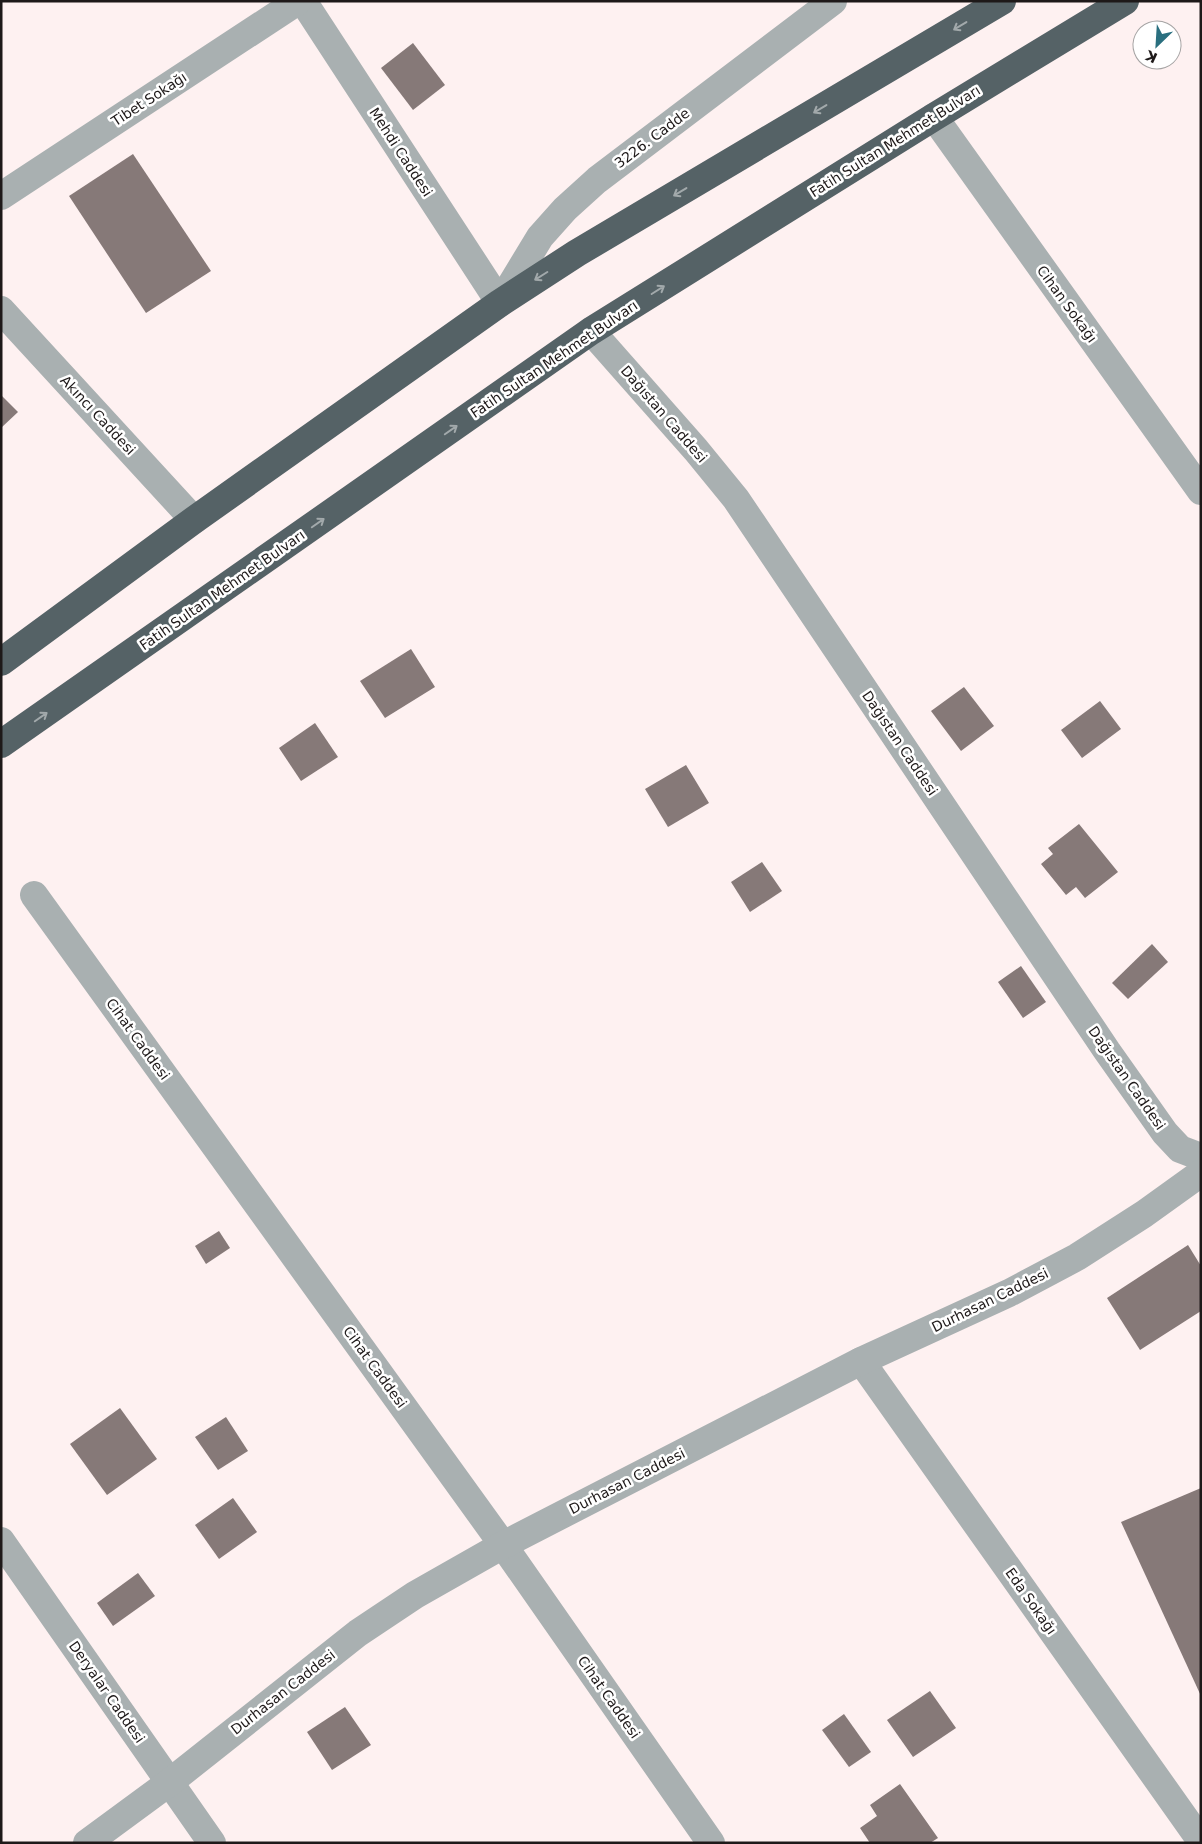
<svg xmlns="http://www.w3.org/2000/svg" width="1202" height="1844" font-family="'DejaVu Sans',sans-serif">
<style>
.building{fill:#867978}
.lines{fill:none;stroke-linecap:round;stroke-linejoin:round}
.minor{stroke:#a9b0b1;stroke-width:28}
.highway{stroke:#556266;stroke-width:28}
.oneway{stroke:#a2a9ab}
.labels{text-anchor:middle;stroke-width:5;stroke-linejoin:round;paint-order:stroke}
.street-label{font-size:14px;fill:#1e1919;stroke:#fff}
</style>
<rect width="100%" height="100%" fill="#fef1f1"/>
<!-- building -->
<g class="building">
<polygon points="413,43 445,85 413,110 381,68"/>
<polygon points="133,154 211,271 146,313 69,196"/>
<polygon points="1,395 18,412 1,428"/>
<polygon points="411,649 435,687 385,718 360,681"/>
<polygon points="964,687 994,726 961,751 931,711"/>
<polygon points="1100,701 1121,729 1082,758 1061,730"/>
<polygon points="315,723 338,757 301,781 279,748"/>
<polygon points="686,765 709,803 668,827 645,789"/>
<polygon points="1079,824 1118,872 1085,898 1076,887 1066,895 1041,864 1053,854 1048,848"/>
<polygon points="762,862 782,891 750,912 731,882"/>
<polygon points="1152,944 1168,962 1128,999 1112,983"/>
<polygon points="1021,966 1046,1002 1023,1018 998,982"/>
<polygon points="219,1231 230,1248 206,1264 195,1246"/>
<polygon points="1188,1245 1201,1266 1201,1311 1140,1350 1107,1298"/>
<polygon points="120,1408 157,1459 107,1495 70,1444"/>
<polygon points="226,1417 248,1451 218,1470 195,1437"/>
<polygon points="1201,1488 1201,1696 1121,1522"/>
<polygon points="233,1498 257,1532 219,1559 195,1525"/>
<polygon points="138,1573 155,1596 113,1626 97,1603"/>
<polygon points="930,1691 956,1728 913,1757 887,1720"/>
<polygon points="345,1707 371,1745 332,1770 307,1732"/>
<polygon points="844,1714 871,1752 849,1767 822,1730"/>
<polygon points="900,1784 938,1838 930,1843 870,1843 860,1828 877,1816 870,1805"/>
</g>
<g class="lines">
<!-- minor -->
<g class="minor">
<polyline points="303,1 500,303 540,237 565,209 597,180 833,1"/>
<polyline points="934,117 1201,491"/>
<polyline points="1,196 298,1"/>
<polyline points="1,310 194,520"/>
<polyline points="591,331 696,450 736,499 1107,1051 1165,1133 1180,1149 1201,1157"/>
<polyline points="34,895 503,1545 711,1843"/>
<polyline points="861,1361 1201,1841"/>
<polyline points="1,1541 212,1843"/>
<polyline points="87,1843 170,1782 358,1633 415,1595 503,1545 861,1361 1009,1293 1077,1257 1144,1214 1201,1173"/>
</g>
<!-- highway -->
<g class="highway">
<polyline points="1,662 194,520 500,303 577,253 1002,1"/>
<polyline points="1,744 591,331 934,117 1125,1"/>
</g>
</g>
<!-- one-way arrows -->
<defs><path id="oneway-shaft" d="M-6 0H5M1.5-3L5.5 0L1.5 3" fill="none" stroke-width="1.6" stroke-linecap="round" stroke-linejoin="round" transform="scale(1.25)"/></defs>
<g class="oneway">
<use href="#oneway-shaft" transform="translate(960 26) rotate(149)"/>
<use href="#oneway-shaft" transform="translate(820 109) rotate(149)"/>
<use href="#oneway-shaft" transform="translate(680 192) rotate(149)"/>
<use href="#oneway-shaft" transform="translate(541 276) rotate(148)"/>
<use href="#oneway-shaft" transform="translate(658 290) rotate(-32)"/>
<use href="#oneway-shaft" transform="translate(451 430) rotate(-35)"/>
<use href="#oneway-shaft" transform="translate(318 523) rotate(-35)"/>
<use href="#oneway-shaft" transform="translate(41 717) rotate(-35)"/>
</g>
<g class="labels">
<!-- street labels -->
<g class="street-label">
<text transform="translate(149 99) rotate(-33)" y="5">Tibet Sokağı</text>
<text transform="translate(652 138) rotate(-37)" y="5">3226. Cadde</text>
<text transform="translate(895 141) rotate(-32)" y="5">Fatih Sultan Mehmet Bulvarı</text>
<text transform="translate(401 152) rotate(57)" y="5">Mehdi Caddesi</text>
<text transform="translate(1067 304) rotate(54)" y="5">Cihan Sokağı</text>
<text transform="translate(554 359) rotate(-34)" y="5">Fatih Sultan Mehmet Bulvarı</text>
<text transform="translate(664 414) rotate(49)" y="5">Dağıstan Caddesi</text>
<text transform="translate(98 415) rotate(47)" y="5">Akıncı Caddesi</text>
<text transform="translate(222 590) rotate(-35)" y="5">Fatih Sultan Mehmet Bulvarı</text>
<text transform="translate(900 743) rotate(56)" y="5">Dağıstan Caddesi</text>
<text transform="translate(138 1039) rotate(54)" y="5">Cihat Caddesi</text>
<text transform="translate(1127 1078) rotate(55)" y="5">Dağıstan Caddesi</text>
<text transform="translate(990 1300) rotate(-26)" y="5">Durhasan Caddesi</text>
<text transform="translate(375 1367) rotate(54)" y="5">Cihat Caddesi</text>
<text transform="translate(627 1481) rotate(-27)" y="5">Durhasan Caddesi</text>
<text transform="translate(1031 1601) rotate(55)" y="5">Eda Sokağı</text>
<text transform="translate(107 1692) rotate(55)" y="5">Deryalar Caddesi</text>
<text transform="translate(283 1692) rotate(-38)" y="5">Durhasan Caddesi</text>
<text transform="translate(609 1697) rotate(55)" y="5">Cihat Caddesi</text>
</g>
</g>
<!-- border -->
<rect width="1202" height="1844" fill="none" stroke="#1e1919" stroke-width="5"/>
<!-- north arrow -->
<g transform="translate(1157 45) rotate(205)"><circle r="24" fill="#ffffff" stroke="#a5a3a3"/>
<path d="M0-4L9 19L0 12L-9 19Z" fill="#2a6f7f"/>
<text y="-8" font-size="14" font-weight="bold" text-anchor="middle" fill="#1e1919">K</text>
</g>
</svg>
